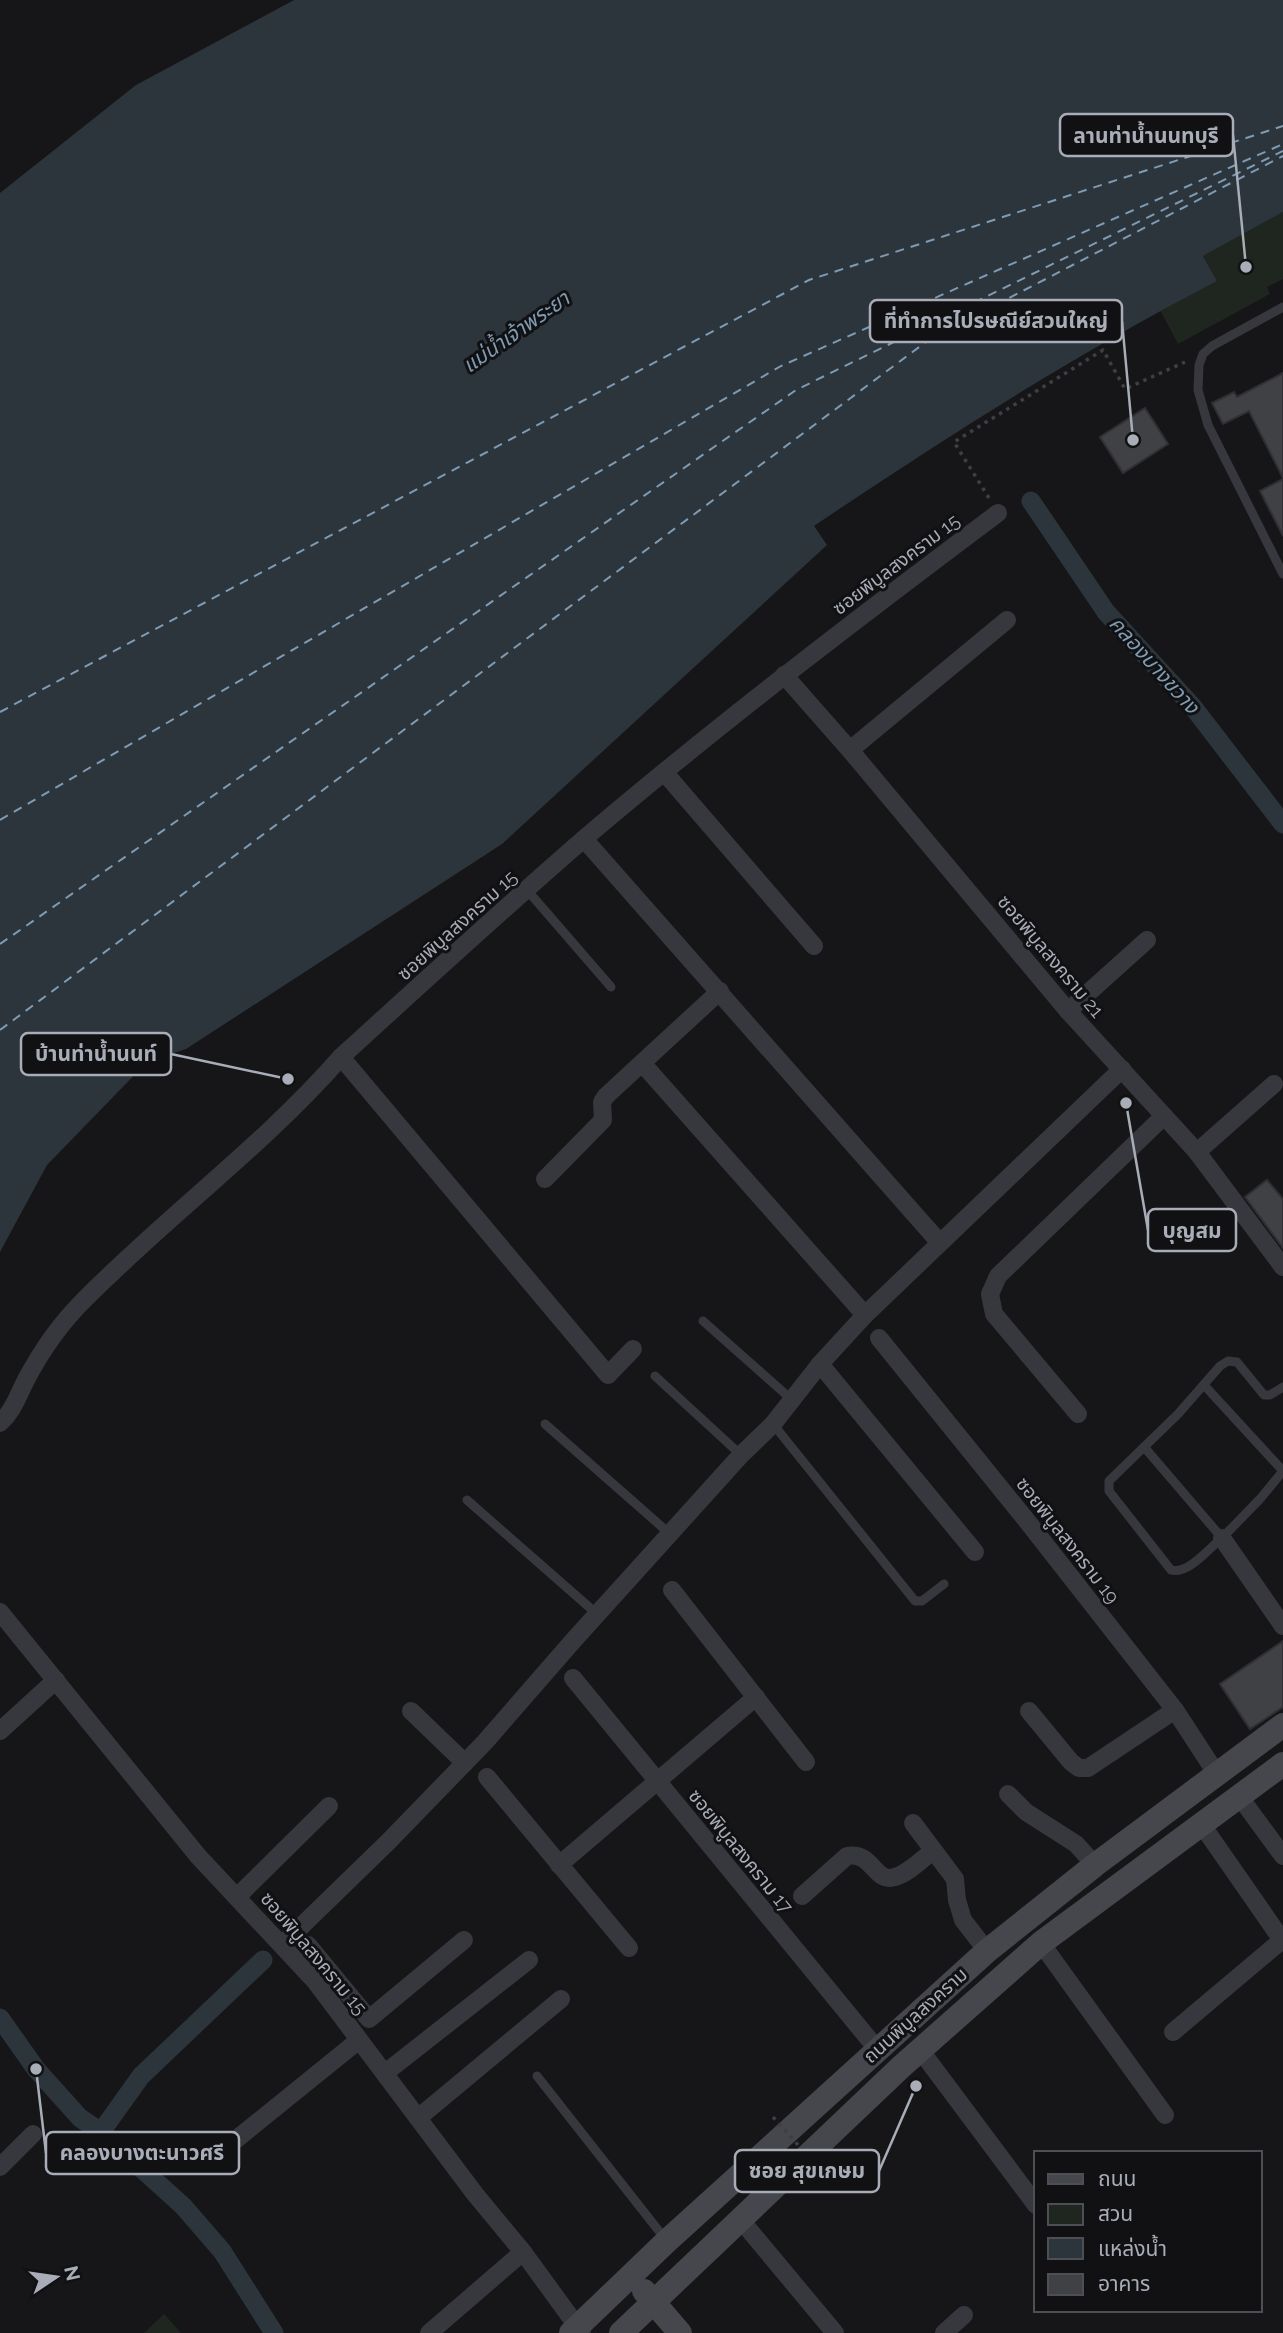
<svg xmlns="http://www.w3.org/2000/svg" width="1283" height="2333" font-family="Raleway,'Noto Sans Thai',sans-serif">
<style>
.green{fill:#1e261f}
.water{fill:#2c353c}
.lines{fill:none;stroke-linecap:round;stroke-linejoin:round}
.canal{stroke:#2c353c;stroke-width:19}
.ferry{stroke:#7f9bb3;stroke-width:2;stroke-dasharray:9 7;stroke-linecap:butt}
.building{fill:#404145;stroke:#303034;stroke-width:2}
.path{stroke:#3d3f44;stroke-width:3.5;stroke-dasharray:3.5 5;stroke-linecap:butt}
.lane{stroke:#37383d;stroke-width:9}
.street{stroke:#37383d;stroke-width:18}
.secondary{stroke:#45474d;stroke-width:24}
.path-bridge{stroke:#3d3f44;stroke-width:3.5;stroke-dasharray:3.5 5;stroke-linecap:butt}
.labels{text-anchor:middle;stroke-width:6;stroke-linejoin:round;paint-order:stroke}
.street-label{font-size:19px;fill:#a8adb8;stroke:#111113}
.water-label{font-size:21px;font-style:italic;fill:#7f9bb3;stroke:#111113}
.leader{fill:none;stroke:#a8adb8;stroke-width:2.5}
.callout-dot{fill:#a8adb8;stroke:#111113;stroke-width:2.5}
.callout{fill:#111113;stroke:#a8adb8;stroke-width:2.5}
.callout-label{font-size:21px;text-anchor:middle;font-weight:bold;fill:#a8adb8}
</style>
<rect width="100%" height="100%" fill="#161618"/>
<!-- green -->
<g class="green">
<polygon points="1283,212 1283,279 1267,287 1270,294 1178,344 1160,310 1217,281 1203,256"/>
<polygon points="164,2314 181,2333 144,2333"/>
</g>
<!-- water -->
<path class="water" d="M294,0H1283V212L1203,256L1217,281C1078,353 944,438 814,526L827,545L502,844L186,1049L147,1062L47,1165L0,1252V193L136,85Z"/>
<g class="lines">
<!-- canal -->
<g class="canal">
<polyline points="1031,501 1106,612 1193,707 1283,824"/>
<polyline points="0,2018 36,2069 80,2118 101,2132 183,2206 222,2251 274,2333"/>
<polyline points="101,2132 141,2076 263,1960"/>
</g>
<!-- ferry -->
<g class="ferry">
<polyline points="0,712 809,280 1283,126"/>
<polyline points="0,820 781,366 1283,144"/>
<polyline points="0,944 796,390 1283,151"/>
<polyline points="0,1030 930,339 1283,156"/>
</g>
</g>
<!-- building -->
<g class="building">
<polygon points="1283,373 1283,478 1249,411 1223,424 1212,403 1234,392 1237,397"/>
<polygon points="1145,408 1168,444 1123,473 1100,437"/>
<polygon points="1283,479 1283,536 1260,491"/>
<polygon points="1267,1180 1283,1199 1283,1248 1245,1197"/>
<polygon points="1283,1641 1283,1707 1250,1729 1220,1684"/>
</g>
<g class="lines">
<!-- path -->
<g class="path">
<polyline points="989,498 954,442 1103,350 1125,389 1185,362"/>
<polyline points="825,2175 846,2155 843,2152"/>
</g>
<!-- lane -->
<g class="lane">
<polyline points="1283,307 1212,346 1203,354 1199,365 1198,390 1208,425 1283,574"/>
<polyline points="527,890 611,987"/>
<polyline points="703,1321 791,1399"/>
<polyline points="655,1376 741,1455"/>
<polyline points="1204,1385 1283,1471"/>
<polyline points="545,1424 670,1534"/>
<polyline points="773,1424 915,1601 922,1601 944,1584"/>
<polyline points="1145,1448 1222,1538 1260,1499 1283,1471"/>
<polyline points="467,1500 597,1614"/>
<path d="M1222,1538C1209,1548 1188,1575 1171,1570L1109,1491V1481L1178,1414L1220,1366L1228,1361L1237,1362L1264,1395H1270L1283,1387"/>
<polyline points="537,2076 666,2240"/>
</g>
<!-- street -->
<g class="street">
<polyline points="784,675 850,750 1068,1011 1197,1152 1283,1267"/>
<polyline points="850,750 1007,620"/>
<polyline points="664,772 814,946"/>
<polyline points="584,839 940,1243"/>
<polyline points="1068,1011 1147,940"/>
<polyline points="341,1057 608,1375 633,1349"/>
<polyline points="642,1063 865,1315"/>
<polyline points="1197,1152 1274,1084"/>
<polyline points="545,1179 603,1120 602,1102 606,1096 720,991"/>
<polyline points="879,1338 1027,1521 1175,1710 1216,1773"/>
<polyline points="820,1364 975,1552"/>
<polyline points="1078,1414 994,1314 990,1294 998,1276 1164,1116"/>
<path d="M0,1423C14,1410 18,1395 27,1378C42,1350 60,1324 83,1301C166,1217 263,1146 341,1057C422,983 503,909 586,837C719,724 858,618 998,513"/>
<polyline points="1222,1538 1283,1626"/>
<polyline points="672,1590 806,1762"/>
<polyline points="0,1612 198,1856 315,1981 475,2194 523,2252 582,2333"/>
<polyline points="573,1678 877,2049"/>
<polyline points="411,1711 465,1763"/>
<polyline points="1029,1711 1071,1762 1079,1768 1088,1768 1175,1710"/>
<polyline points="0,1731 56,1680"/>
<polyline points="487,1777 629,1948"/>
<polyline points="1008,1794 1026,1812 1076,1844 1095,1865"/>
<polyline points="1239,1796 1283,1856"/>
<polyline points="913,1823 955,1879 957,1900 963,1920 987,1951"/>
<polyline points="559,1865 756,1697"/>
<polyline points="238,1896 329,1806"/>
<path d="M802,1896L847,1856C873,1851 874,1884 895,1877C909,1873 922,1859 933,1851"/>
<polyline points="1041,1943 1165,2115"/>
<polyline points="282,1945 389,1841 485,1742 572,1642 741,1455 773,1424 820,1364 865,1315 1122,1069"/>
<polyline points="308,1945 369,2019 464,1940"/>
<polyline points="1173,2032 1282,1940 1202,1825"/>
<polyline points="921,2051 1036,2205"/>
<polyline points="385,2073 529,1960"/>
<polyline points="418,2118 561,1999"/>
<polyline points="228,2146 359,2040"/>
<polyline points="0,2167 33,2134"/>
<polyline points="740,2219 835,2333"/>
<polyline points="429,2333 523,2252"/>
<polyline points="944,2333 964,2315"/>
</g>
<!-- secondary -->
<g class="secondary">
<polyline points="644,2291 680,2333"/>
<polyline points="571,2333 667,2241 987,1951 1095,1865 1283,1725"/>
<polyline points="621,2333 902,2066 1041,1943 1283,1764"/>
</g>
<!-- path-bridge -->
<polyline class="path-bridge" points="773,2117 825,2175"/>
</g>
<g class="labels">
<!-- street labels -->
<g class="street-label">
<text transform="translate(896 564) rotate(-37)" y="7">ซอยพิบูลสงคราม 15</text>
<text transform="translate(457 925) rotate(-42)" y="7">ซอยพิบูลสงคราม 15</text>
<text transform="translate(1051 956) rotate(50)" y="7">ซอยพิบูลสงคราม 21</text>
<text transform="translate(1068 1540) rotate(52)" y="7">ซอยพิบูลสงคราม 19</text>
<text transform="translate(741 1851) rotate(51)" y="7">ซอยพิบูลสงคราม 17</text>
<text transform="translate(314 1953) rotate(50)" y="7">ซอยพิบูลสงคราม 15</text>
<text transform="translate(915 2015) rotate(-42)" y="7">ถนนพิบูลสงคราม</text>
</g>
<!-- water labels -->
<g class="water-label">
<text transform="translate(516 332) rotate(-35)" y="7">แม่น้ำเจ้าพระยา</text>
<text transform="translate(1154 665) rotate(48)" y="7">คลองบางขวาง</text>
</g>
</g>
<!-- callouts -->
<path class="leader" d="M1246 267L1233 135M1133 440L1122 321M288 1079L171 1054M1126 1103L1148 1230M36 2069L46 2153M916 2086L879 2171"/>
<g class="callout-dot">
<circle cx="1246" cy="267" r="7"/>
<circle cx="1133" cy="440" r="7"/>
<circle cx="288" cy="1079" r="7"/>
<circle cx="1126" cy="1103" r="7"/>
<circle cx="36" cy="2069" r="7"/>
<circle cx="916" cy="2086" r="7"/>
</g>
<g class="callout">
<rect x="1060" y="114" width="173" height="42" rx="7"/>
<rect x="870" y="300" width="252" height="42" rx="7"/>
<rect x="21" y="1033" width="150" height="42" rx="7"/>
<rect x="1148" y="1209" width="88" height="42" rx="7"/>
<rect x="46" y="2132" width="193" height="42" rx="7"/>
<rect x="735" y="2150" width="144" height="42" rx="7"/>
</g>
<g class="callout-label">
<text x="1146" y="143">ลานท่าน้ำนนทบุรี</text>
<text x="996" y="328">ที่ทำการไปรษณีย์สวนใหญ่</text>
<text x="96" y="1061">บ้านท่าน้ำนนท์</text>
<text x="1192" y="1238">บุญสม</text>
<text x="142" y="2160">คลองบางตะนาวศรี</text>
<text x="807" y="2178">ซอย สุขเกษม</text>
</g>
<!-- legend -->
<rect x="1034" y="2151" width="228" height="161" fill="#111113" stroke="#4d4f55" stroke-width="2"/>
<rect x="1048" y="2174" width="35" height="10" fill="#45474d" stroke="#4d4f55" stroke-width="2"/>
<text x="1098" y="2186" font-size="21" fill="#a8adb8">ถนน</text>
<rect x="1048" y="2204" width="35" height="21" fill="#1e261f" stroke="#4d4f55" stroke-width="2"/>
<text x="1098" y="2221" font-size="21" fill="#a8adb8">สวน</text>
<rect x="1048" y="2238" width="35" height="21" fill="#2c353c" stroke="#4d4f55" stroke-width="2"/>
<text x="1098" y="2256" font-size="21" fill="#a8adb8">แหล่งน้ำ</text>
<rect x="1048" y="2274" width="35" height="21" fill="#404145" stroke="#4d4f55" stroke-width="2"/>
<text x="1098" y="2291" font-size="21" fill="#a8adb8">อาคาร</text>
<!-- north arrow -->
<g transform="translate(56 2277) rotate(77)" stroke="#111113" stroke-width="5" paint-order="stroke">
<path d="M0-5L12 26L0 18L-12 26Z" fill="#a8adb8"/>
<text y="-10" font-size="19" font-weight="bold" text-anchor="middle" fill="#a8adb8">N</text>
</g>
</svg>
